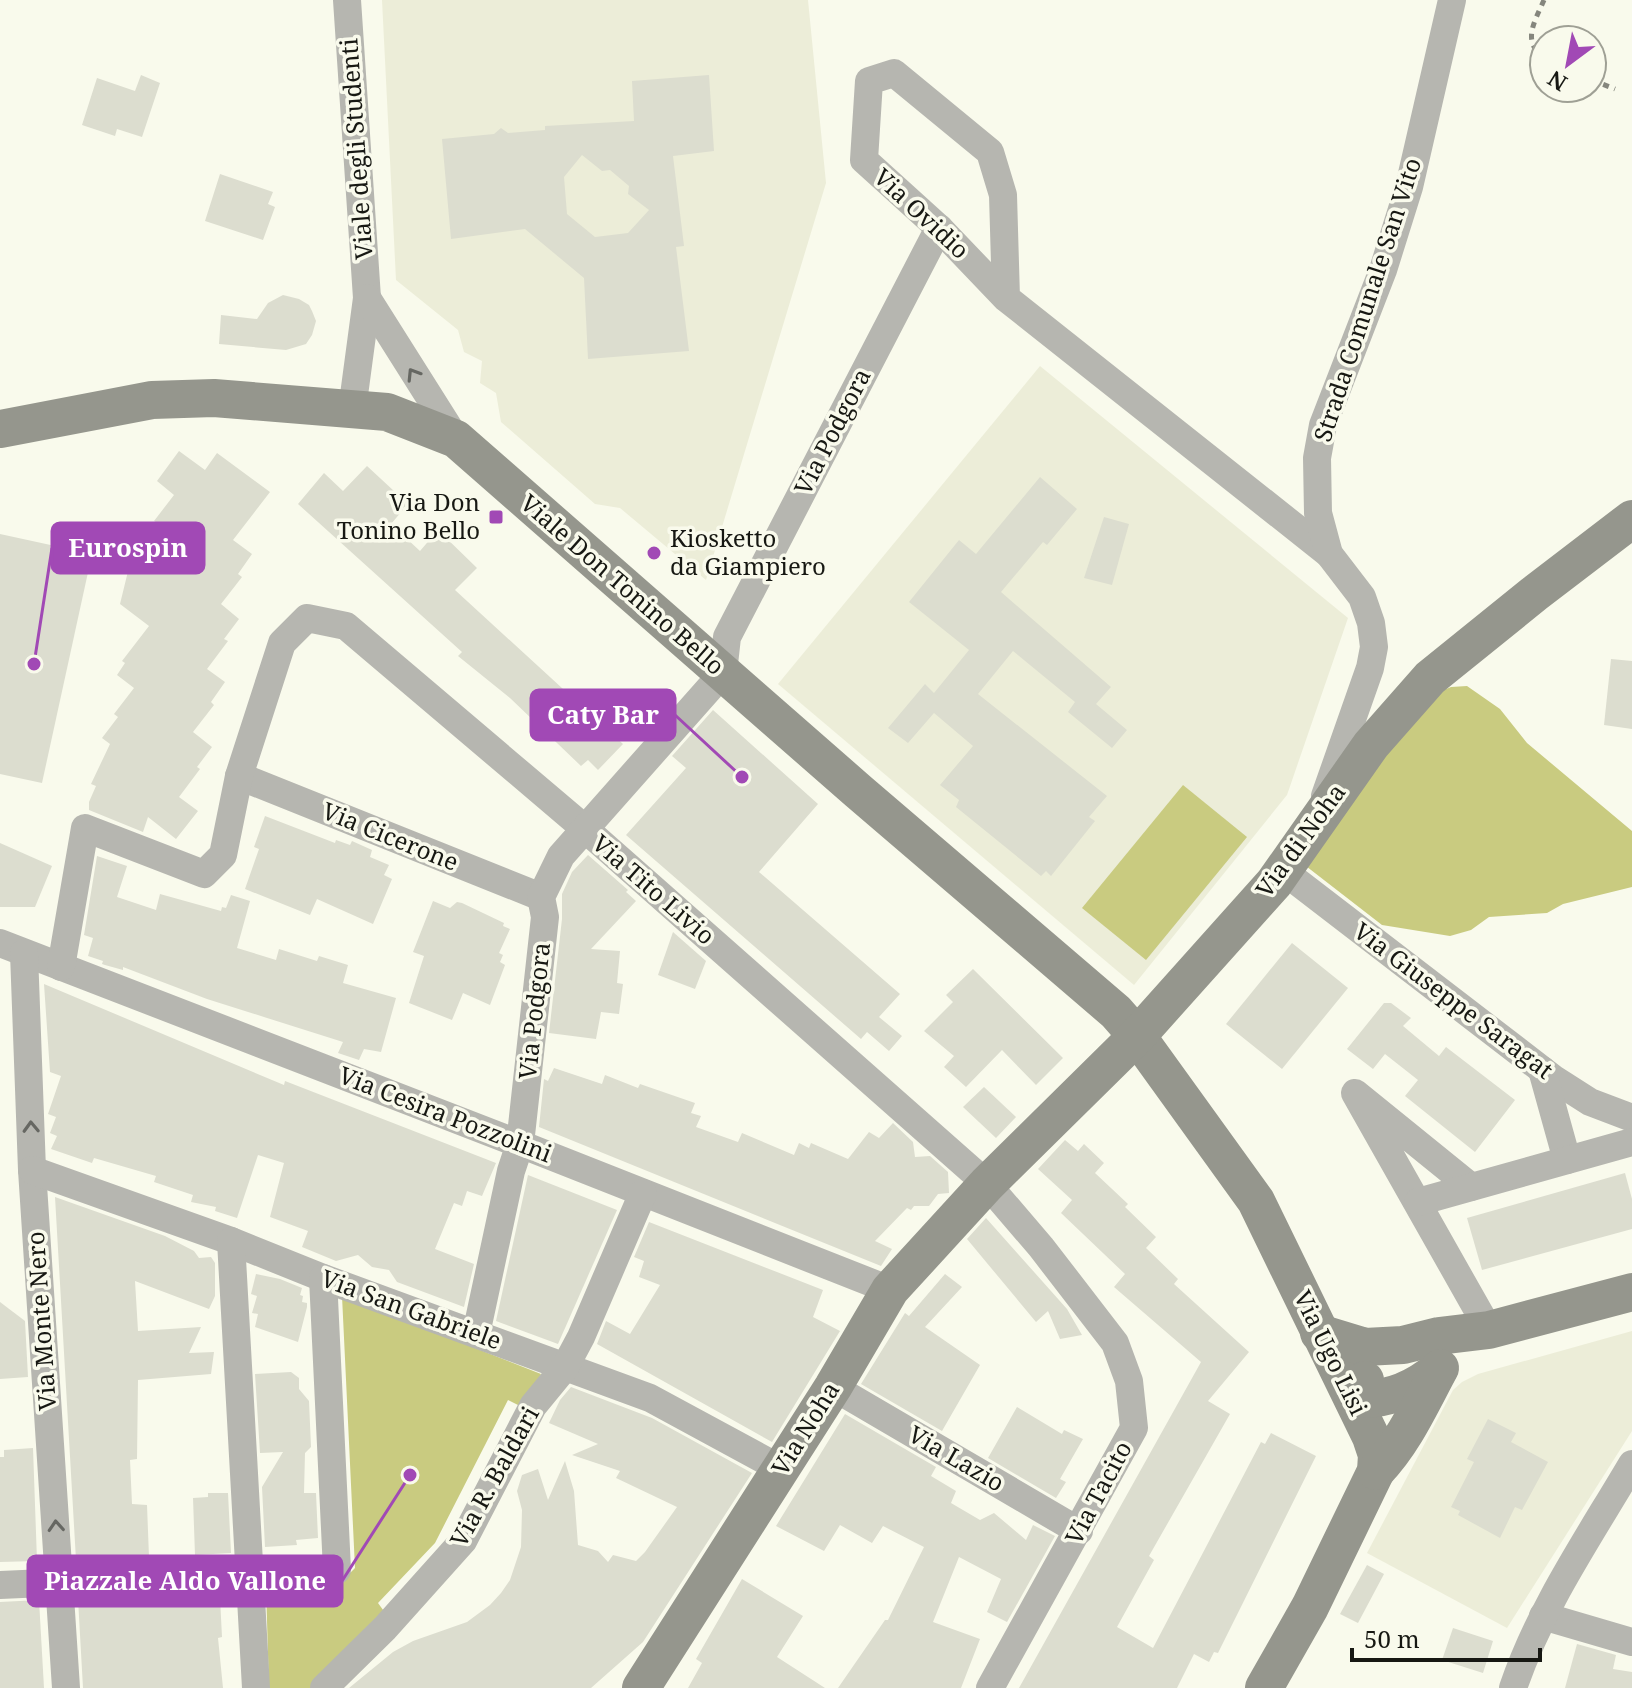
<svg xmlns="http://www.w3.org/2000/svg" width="1632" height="1688" font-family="'Noto Serif',serif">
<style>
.built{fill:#ecedd8}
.green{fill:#c9cb80}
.building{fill:#dcddcf;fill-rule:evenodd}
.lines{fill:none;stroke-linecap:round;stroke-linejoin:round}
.path{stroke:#85867d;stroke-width:5;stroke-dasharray:6 6;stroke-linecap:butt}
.street{stroke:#b6b6b0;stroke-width:28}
.secondary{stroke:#95968d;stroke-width:38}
.oneway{stroke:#666762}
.poi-dot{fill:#a149b5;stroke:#f9faec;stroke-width:3}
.labels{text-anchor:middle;stroke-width:7;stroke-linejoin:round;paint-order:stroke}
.street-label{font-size:24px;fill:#171813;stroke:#f9faec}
.poi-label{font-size:24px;fill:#171813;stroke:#f9faec;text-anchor:end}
.leader{fill:none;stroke:#a149b5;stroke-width:3}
.callout-dot{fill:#a149b5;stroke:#f9faec;stroke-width:3}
.callout{fill:#a149b5;stroke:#a149b5;stroke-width:3}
.callout-label{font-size:26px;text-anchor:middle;font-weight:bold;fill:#fff}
</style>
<rect width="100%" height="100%" fill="#f9faec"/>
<!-- built -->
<g class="built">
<polygon points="382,0 808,0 826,183 706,580 620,508 595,504 501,422 496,393 480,383 482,361 464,352 458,330 396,280"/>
<polygon points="1040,366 1348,618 1287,795 1134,985 778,684"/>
<polygon points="1632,1331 1632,1431 1507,1628 1367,1553 1453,1390 1462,1382 1478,1374"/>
</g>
<!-- green -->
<g class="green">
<polygon points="1467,686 1500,709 1527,743 1632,831 1632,887 1563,904 1547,913 1489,917 1471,930 1450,936 1382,925 1302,863 1434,694 1451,687"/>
<polygon points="1183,785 1247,837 1146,960 1082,908"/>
<polygon points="342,1296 541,1374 524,1408 508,1400 435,1543 378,1603 386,1614 315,1688 269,1688 266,1587 341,1582 355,1568"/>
</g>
<!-- building -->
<g class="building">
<polygon points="141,75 160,83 142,137 117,129 115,136 82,125 97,78 135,91"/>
<path d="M709,75L714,151L673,156L684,246L676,247L689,351L588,359L584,278L525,229L451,239L442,139L494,134L501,128L508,133L545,130V126L634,121L632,81ZM582,155L602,171L610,170L629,186L628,194L649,210L628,233L595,237L567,214L564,177Z"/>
<polygon points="220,174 273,192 268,204 275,207 263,240 205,221"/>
<polygon points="283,295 299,299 309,305 312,311 316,321 312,335 306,344 286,350 219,344 221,315 257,319 268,303"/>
<polygon points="179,451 205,470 217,453 270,492 233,540 252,554 238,574 242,577 221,604 239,619 224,639 228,641 207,669 225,682 211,702 214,705 193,732 212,747 197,767 200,769 179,797 198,811 176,839 148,817 143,832 89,810 89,802 96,786 91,784 110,744 102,738 118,717 114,714 134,688 117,675 125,663 122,661 149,626 120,604 130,563 159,524 154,521 174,495 157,481"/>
<polygon points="367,466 408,504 391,524 420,551 438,530 477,568 455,590 623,744 598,770 588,760 581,766 510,698 458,656 462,652 298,504 324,473 343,491"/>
<polygon points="1040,477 1077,509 1047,545 1043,542 1001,592 1111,687 1096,704 1127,730 1112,748 1068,712 1075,702 1013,651 978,694 1107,796 1089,817 1095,821 1051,876 1046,871 1041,876 956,807 959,800 940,785 973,746 934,713 908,743 888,728 925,684 934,693 969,650 909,602 959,540 976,554"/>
<polygon points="1104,517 1129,524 1112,585 1084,578"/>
<polygon points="0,534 92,554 42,783 0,774"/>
<polygon points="1611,659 1632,661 1632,729 1604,725"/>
<polygon points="713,710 818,804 759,872 900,994 879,1017 902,1036 889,1051 867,1032 861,1039 626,835 686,768 672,756"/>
<polygon points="265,816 335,843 336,840 350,845 352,841 372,850 370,857 389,865 384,875 392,879 373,924 317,899 310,915 245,889 259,849 254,847"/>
<polygon points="0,843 52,866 35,907 0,907"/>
<polygon points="588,855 628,890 626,892 636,901 591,949 620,951 617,983 623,984 619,1014 601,1012 596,1039 549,1033 562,919 562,894 572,872"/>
<polygon points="97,856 127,866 117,897 156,910 160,894 221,911 222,907 226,908 231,895 250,901 237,948 276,960 279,949 317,961 319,956 348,965 343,983 396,998 381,1052 364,1049 359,1060 338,1053 343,1042 207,999 123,967 123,970 105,965 102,964 103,961 88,956 93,938 84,935"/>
<polygon points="433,901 450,908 457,902 462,903 504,923 503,926 510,929 499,953 503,955 500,962 505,965 490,1005 463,993 452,1020 409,1003 424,956 413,952"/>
<polygon points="673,932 706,961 695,989 658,975"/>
<polygon points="1292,943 1348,988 1282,1069 1226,1024"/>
<polygon points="973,969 1063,1058 1036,1085 1002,1050 966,1087 944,1067 954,1056 924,1031 953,1002 946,995"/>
<polygon points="44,984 284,1085 285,1081 496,1163 482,1196 467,1191 462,1206 454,1203 435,1249 474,1264 464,1307 397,1282 389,1270 372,1267 358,1255 336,1261 302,1247 308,1231 270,1217 284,1163 258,1155 237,1218 215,1211 216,1207 191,1202 193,1195 154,1182 156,1176 94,1158 92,1163 51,1149 57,1136 50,1133 56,1117 48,1114 61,1076 50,1072"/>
<polygon points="1384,1003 1391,1003 1411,1018 1403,1026 1439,1056 1446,1047 1515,1100 1475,1152 1405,1096 1418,1080 1385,1054 1373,1069 1347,1049"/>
<polygon points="554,1068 602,1084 605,1075 638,1088 640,1084 695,1103 691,1113 701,1116 696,1127 738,1142 742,1133 794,1155 799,1143 809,1148 811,1143 848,1159 869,1132 879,1138 893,1123 913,1142 915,1157 930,1156 948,1172 949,1193 938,1194 929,1206 914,1206 911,1210 907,1208 875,1241 892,1249 881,1266 539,1127 544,1079 548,1081"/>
<polygon points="984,1087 1016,1117 996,1138 963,1107"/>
<polygon points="1065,1140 1078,1151 1084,1144 1104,1163 1095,1173 1128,1204 1125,1207 1156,1237 1146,1248 1178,1279 1174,1284 1249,1352 1208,1401 1230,1414 1149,1556 1154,1560 1117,1627 1153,1648 1261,1442 1265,1444 1271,1433 1316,1456 1218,1653 1214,1652 1209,1662 1194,1654 1177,1688 1019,1688 1201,1362 1114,1287 1125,1274 1061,1213 1072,1200 1038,1169"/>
<polygon points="1625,1173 1632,1199 1632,1229 1482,1270 1467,1218"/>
<polygon points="528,1175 617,1210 558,1344 496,1321"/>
<polygon points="55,1197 165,1236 194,1251 199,1258 211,1257 215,1263 215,1296 209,1309 135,1281 138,1331 201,1327 189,1353 214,1352 211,1374 138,1380 137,1459 130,1460 132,1504 147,1505 149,1557 76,1560"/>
<polygon points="986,1218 1067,1309 1082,1335 1060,1339 1048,1311 1036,1322 967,1239"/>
<polygon points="649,1222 823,1290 813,1317 840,1331 772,1442 597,1344 606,1321 630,1334 660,1285 639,1277 644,1261 634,1257"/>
<polygon points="256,1274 280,1279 302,1288 300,1295 303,1296 302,1302 307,1303 307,1307 298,1342 255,1327 258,1314 252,1313 257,1296 251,1294"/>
<polygon points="945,1274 962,1287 925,1327 980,1365 942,1431 861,1384 905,1313 909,1316"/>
<polygon points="0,1302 25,1321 28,1377 0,1379"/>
<polygon points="291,1372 299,1378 299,1389 309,1401 311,1447 305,1453 304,1493 316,1493 318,1538 296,1540 297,1545 265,1547 262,1487 283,1452 260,1453 255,1374"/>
<polygon points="571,1387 652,1418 752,1473 643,1642 591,1688 349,1688 393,1652 413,1641 467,1622 490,1605 501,1593 510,1580 521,1547 522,1510 517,1491 522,1475 538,1469 548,1500 565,1461 574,1491 578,1545 598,1551 608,1562 613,1555 636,1561 645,1552 677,1507 616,1478 620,1471 572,1455 598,1444 549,1423 560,1400"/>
<polygon points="1017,1407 1062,1434 1064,1430 1083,1439 1060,1479 1066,1482 1056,1498 988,1458"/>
<polygon points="845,1414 936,1467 931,1476 956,1491 951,1503 980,1520 994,1513 1026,1540 1033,1525 1055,1536 1007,1622 987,1612 1001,1579 959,1557 933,1622 980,1639 961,1688 838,1688 885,1620 888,1620 924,1547 883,1526 872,1543 840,1525 824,1551 776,1526"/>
<polygon points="1488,1419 1516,1433 1511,1442 1548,1462 1522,1510 1515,1507 1500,1538 1458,1515 1460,1511 1451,1507 1474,1462 1467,1459"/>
<polygon points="33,1448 37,1561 0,1562 0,1457 4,1457 4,1450"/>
<polygon points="208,1493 228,1493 231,1553 195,1555 193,1498 208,1497"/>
<polygon points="1367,1565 1384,1574 1358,1623 1340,1614"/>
<polygon points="742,1579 803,1616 777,1657 825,1688 688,1688 702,1663 696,1659"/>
<polygon points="159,1595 159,1602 220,1598 222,1637 218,1638 223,1688 83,1688 78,1599"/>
<polygon points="39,1600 44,1688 0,1688 0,1602"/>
<polygon points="1453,1628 1493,1641 1483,1673 1442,1660"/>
<polygon points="1577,1644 1616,1655 1613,1669 1632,1672 1632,1688 1565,1688"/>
</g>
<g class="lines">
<!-- path -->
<g class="path">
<path d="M1544,0C1535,21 1521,42 1544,57"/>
<polyline points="1592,80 1615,89"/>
</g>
<!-- street -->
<g class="street">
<polyline points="347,0 367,298 352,410"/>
<polyline points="367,298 456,439"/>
<polyline points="1006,298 1003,195 990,152 894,73 869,81 864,160 939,228 1006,298 1329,554"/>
<polyline points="239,776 541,897"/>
<polyline points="1325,796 1370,668 1374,647 1371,623 1362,597 1329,554 1318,513 1317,458 1323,425 1383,270 1409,187 1452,0"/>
<polyline points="1282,870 1554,1079 1590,1102 1632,1118"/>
<polyline points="0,943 520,1144 890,1290"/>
<polyline points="24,953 32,1170 66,1688"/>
<polyline points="61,967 85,828 204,874 223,855 239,776 282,643 307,618 346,626 584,828 987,1184 1041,1247 1115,1343 1129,1381 1134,1428 990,1688"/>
<polyline points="1542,1070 1567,1160"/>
<polyline points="32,1170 231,1241 323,1278 650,1398 781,1469"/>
<polyline points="1471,1187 1355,1093 1489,1330"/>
<polyline points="1418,1202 1632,1142"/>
<polyline points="231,1241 256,1688"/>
<polyline points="476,1334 511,1171 520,1144 545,917 541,897 561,856 723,673 727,637 939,228"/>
<polyline points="833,1387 1079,1531"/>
<polyline points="0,1585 337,1570 323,1278"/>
<polyline points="1543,1616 1632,1642"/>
<polyline points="324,1688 385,1628 463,1541 533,1406 565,1367 581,1337 643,1193"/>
<path d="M1513,1688C1540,1608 1589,1537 1632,1464"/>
</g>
<!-- secondary -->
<g class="secondary">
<polyline points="0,429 152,400 214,398 387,412 456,439 858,791 1116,1012 1137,1036 1256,1201 1371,1437 1377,1455 1376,1471 1310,1607 1264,1688"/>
<polyline points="1319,1333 1365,1347 1403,1345 1439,1336 1489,1330 1632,1292"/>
<path d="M1365,1380L1353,1398C1385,1402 1415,1389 1439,1369"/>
<path d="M1376,1471C1404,1442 1421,1403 1440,1368"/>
<polyline points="641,1688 833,1387 890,1290 987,1184 1137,1036 1274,883 1371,745 1430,678 1534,594 1632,519"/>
</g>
</g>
<!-- one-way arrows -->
<defs><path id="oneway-chevron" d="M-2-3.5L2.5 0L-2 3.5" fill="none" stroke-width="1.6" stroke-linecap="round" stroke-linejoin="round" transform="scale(2)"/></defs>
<g class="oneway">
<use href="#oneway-chevron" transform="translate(413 374) rotate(-122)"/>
<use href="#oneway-chevron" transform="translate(31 1127) rotate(-92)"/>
<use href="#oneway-chevron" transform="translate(56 1526) rotate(-94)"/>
</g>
<!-- markers -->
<g class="poi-dot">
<rect x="488" y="509" width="16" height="16" rx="4"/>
<circle cx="654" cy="553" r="8"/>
</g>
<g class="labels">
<!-- street labels -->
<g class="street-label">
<text transform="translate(357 149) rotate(-94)" y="8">Viale degli Studenti</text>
<text transform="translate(921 214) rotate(43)" y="8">Via Ovidio</text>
<text transform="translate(1368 300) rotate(-72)" y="8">Strada Comunale San Vito</text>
<text transform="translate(833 432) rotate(-63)" y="8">Via Podgora</text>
<text transform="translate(622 585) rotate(41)" y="8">Viale Don Tonino Bello</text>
<text transform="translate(390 837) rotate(22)" y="8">Via Cicerone</text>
<text transform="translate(1301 841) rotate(-54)" y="8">Via di Noha</text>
<text transform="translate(653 890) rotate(41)" y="8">Via Tito Livio</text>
<text transform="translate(1453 1001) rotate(37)" y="8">Via Giuseppe Saragat</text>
<text transform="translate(535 1011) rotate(-84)" y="8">Via Podgora</text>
<text transform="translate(445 1115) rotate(21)" y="8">Via Cesira Pozzolini</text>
<text transform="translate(411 1310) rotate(20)" y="8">Via San Gabriele</text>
<text transform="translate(42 1321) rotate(-94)" y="8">Via Monte Nero</text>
<text transform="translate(1330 1353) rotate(64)" y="8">Via Ugo Lisi</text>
<text transform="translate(806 1429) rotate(-58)" y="8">Via Noha</text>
<text transform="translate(956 1459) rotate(30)" y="8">Via Lazio</text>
<text transform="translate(495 1477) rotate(-61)" y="8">Via R. Baldari</text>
<text transform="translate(1099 1493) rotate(-62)" y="8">Via Tacito</text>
</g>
<!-- poi labels -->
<g class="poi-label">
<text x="480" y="511">Via Don<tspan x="480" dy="28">Tonino Bello</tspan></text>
<text x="670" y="547" text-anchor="start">Kiosketto<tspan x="670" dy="28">da Giampiero</tspan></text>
</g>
</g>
<!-- callouts -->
<path class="leader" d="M34 664L52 548M742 777L675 715M410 1475L342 1581"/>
<g class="callout-dot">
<circle cx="34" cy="664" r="8"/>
<circle cx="742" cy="777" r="8"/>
<circle cx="410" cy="1475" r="8"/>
</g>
<g class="callout">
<rect x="52" y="523" width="152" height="50" rx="8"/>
<rect x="531" y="690" width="144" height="50" rx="8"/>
<rect x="28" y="1556" width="314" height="50" rx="8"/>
</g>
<g class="callout-label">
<text x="128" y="557">Eurospin</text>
<text x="603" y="724">Caty Bar</text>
<text x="185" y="1590">Piazzale Aldo Vallone</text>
</g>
<!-- north arrow -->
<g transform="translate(1568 64) rotate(212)"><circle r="38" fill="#f9faec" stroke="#9fa095" stroke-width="2"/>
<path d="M0-6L14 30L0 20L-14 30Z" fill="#a149b5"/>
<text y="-12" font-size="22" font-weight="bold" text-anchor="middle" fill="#171813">N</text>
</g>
<!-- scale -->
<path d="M1352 1648v12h188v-12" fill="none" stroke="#171813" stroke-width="4"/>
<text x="1364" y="1648" font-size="24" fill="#171813" stroke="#f9faec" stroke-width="6" paint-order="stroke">50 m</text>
</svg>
